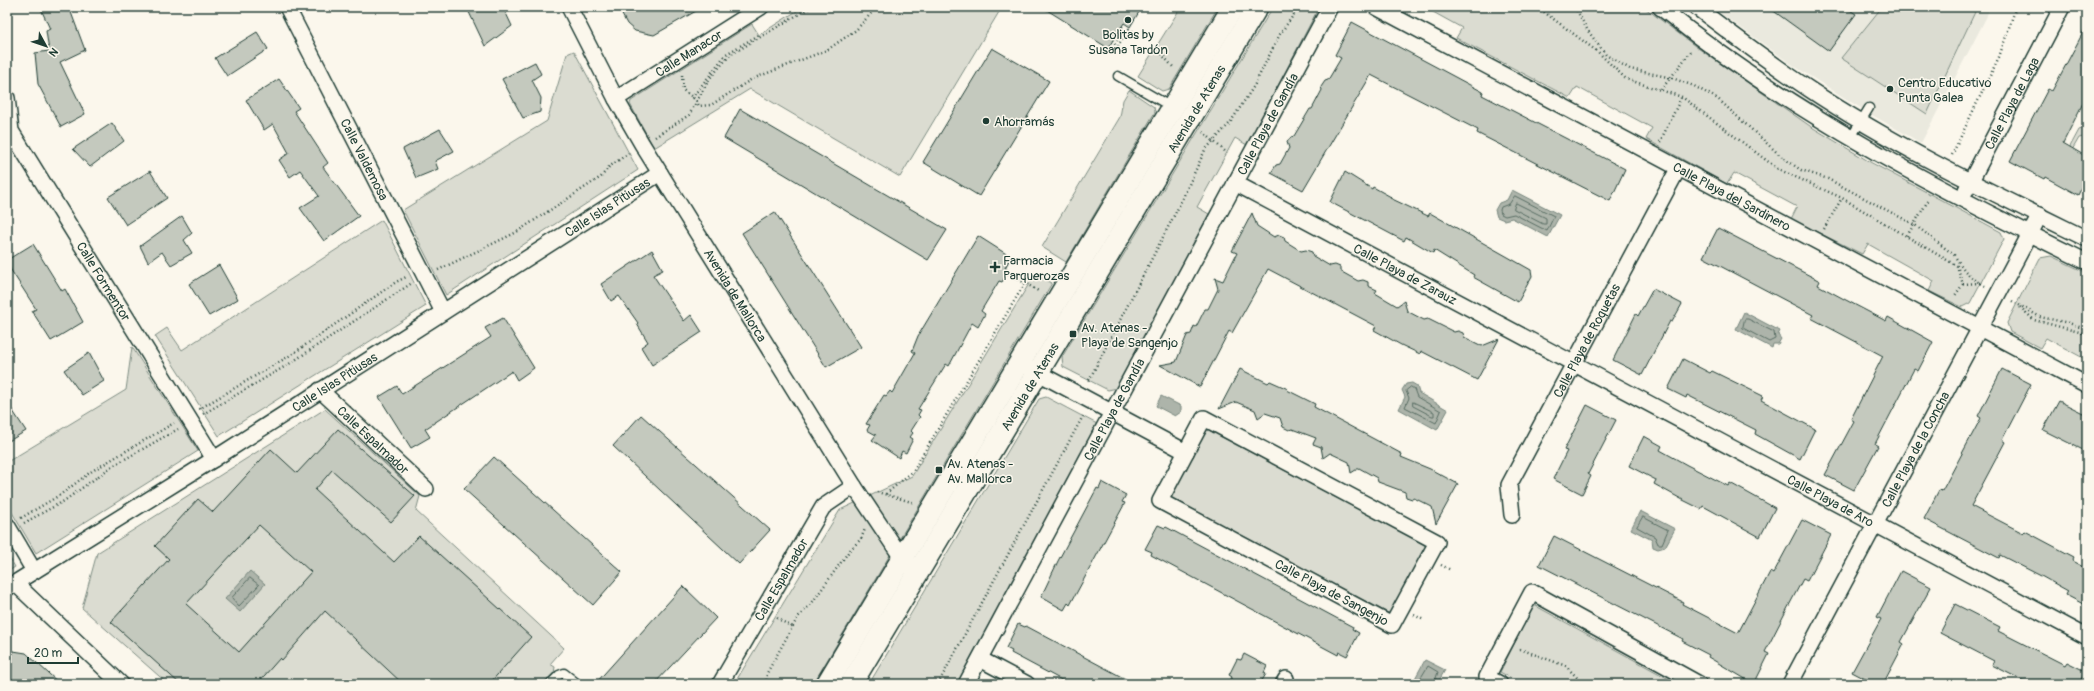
<svg xmlns="http://www.w3.org/2000/svg" width="2094" height="691" font-family="Pangolin,sans-serif">
<style>
.built{fill:#eae9de}
.green{fill:#dbdcd1;stroke:#7d8c82}
.water{fill:#adb4aa;stroke:#74847b}
.lines{fill:none;stroke-linecap:round;stroke-linejoin:round}
.shore{stroke:#586d63;stroke-width:1}
.building{fill:#c4c9be;stroke:#1f3d34;fill-rule:evenodd}
.service-casing{stroke:#1f3d34;stroke-width:11}
.minor-casing{stroke:#1f3d34;stroke-width:18}
.secondary-casing{stroke:#1f3d34;stroke-width:24}
.path{stroke:#1f3d34;stroke-width:2.5;stroke-dasharray:1 3;stroke-linecap:butt}
.service{stroke:#fbf7ec;stroke-width:8}
.minor{stroke:#fbf7ec;stroke-width:15}
.secondary{stroke:#fbf7ec;stroke-width:21}
.poi-dot{fill:#1f3d34;stroke:#fbf7ec;stroke-width:1.5}
.labels{text-anchor:middle;stroke-width:3;stroke-linejoin:round;paint-order:stroke}
.poi-label{font-size:13px;fill:#1f3d34;stroke:#fbf7ec;text-anchor:start}
.street-label{font-size:13px;fill:#1f3d34;stroke:#fbf7ec}
</style>
<rect width="100%" height="100%" fill="#fbf7ec"/>
<filter id="ink" filterUnits="userSpaceOnUse"><feTurbulence type="fractalNoise" baseFrequency=".025" numOctaves="2"/><feDisplacementMap in="SourceGraphic" scale="8" xChannelSelector="R" yChannelSelector="G"/><feConvolveMatrix kernelMatrix="1 2 1 2 8 2 1 2 1" color-interpolation-filters="sRGB"/></filter>
<g filter="url(#ink)">
<!-- built -->
<polygon class="built" points="1712,7 1989,7 1987,16 1921,143 1867,112 1794,66"/>
<!-- green -->
<g class="green">
<polygon points="803,7 1002,7 900,177 750,89 654,148 630,104 631,101 752,24 759,35"/>
<polygon points="1181,7 1218,7 1169,89 1162,91 1138,76"/>
<polygon points="1273,7 1319,7 1247,145 1235,138 1197,207 1209,214 1117,388 1108,390 1063,367 1062,357"/>
<polygon points="1424,7 1644,7 1695,46 1810,126 1870,162 2001,232 2004,239 1970,303 1962,307 1929,291 1934,281 1868,244 1862,254 1791,219 1797,207 1734,173 1727,184 1646,139 1652,128 1577,87 1570,98 1456,38 1462,28"/>
<polygon points="1882,7 1968,7 1975,12 1927,114 1841,58"/>
<polygon points="574,51 638,170 446,295 403,210 547,121 567,54"/>
<polygon points="1129,90 1154,107 1155,112 1066,262 1042,247 1120,117 1123,100"/>
<polygon points="2087,127 2087,136 2079,138 2068,157 2065,156 2079,130"/>
<polygon points="382,220 426,306 219,436 155,336 167,328 182,350"/>
<polygon points="2051,256 2087,273 2087,360 2046,338 2040,348 2010,332 2007,323 2040,258"/>
<polygon points="1035,274 1052,283 813,684 734,684 840,510 912,476"/>
<polygon points="132,347 198,451 36,553 7,504 7,462 126,390"/>
<polygon points="1046,397 1097,424 1098,427 959,684 869,684 1039,399"/>
<polygon points="325,409 420,496 416,511 564,648 550,664 555,667 554,673 566,684 168,684 82,608 97,553"/>
<polygon points="1207,429 1427,546 1390,614 1170,497"/>
<polygon points="7,553 15,567 7,572"/>
<polygon points="1534,605 1678,684 1522,684 1500,672"/>
</g>
<!-- water -->
<g class="water">
<polygon points="1512,190 1560,215 1548,237 1512,218 1504,220 1497,217 1495,210 1499,203 1507,200"/>
<polygon points="1744,312 1780,331 1778,335 1781,339 1778,344 1773,344 1772,348 1736,329"/>
<polygon points="1412,383 1417,386 1419,393 1448,410 1437,430 1399,409 1405,397 1402,390 1406,384"/>
<polygon points="1161,396 1181,406 1181,412 1175,416 1156,406"/>
<polygon points="1640,511 1675,529 1665,547 1658,549 1653,547 1652,540 1631,529"/>
<polygon points="250,571 265,584 240,612 225,599"/>
<polygon points="1425,660 1445,670 1437,684 1412,684"/>
</g>
<g class="lines">
<!-- shore -->
<g class="shore">
<polygon points="1515,196 1554,216 1547,231 1514,214 1505,216 1501,214 1500,210 1501,207 1509,204"/>
<polygon points="1516,203 1546,218 1546,224 1543,224 1514,209"/>
<polygon points="1745,319 1748,319 1774,332 1775,339 1769,342 1743,328"/>
<polygon points="1411,387 1414,389 1417,397 1441,411 1436,423 1405,407 1409,398 1406,391"/>
<polygon points="1413,402 1434,412 1434,416 1432,416 1413,406"/>
<polygon points="1643,517 1668,530 1662,544 1658,544 1655,537 1637,527"/>
<polygon points="250,578 259,585 239,606 232,598"/>
<polyline points="1417,684 1428,666 1438,672 1434,684"/>
</g>
</g>
<!-- building -->
<g class="building">
<polygon points="40,7 69,7 85,50 60,62 85,114 61,127 38,84 35,53 49,51 46,31 50,29"/>
<polygon points="479,7 503,7 512,26 485,46 468,10"/>
<polygon points="618,7 703,7 654,35 635,31 627,24"/>
<polygon points="1042,7 1142,7 1130,27 1124,23 1108,48"/>
<polygon points="1768,7 1845,7 1856,14 1829,51"/>
<polygon points="1352,22 1483,92 1482,95 1625,169 1610,201 1477,133 1478,130 1371,75 1303,190 1271,173 1276,165 1280,164 1289,148 1287,142 1291,137 1294,136 1310,109 1312,109 1322,90 1321,87 1325,81 1328,80 1341,58 1335,55"/>
<polygon points="2087,25 2087,95 2063,143 2087,157 2087,177 2078,195 2045,177 2044,179 2010,161 2048,89 2052,91"/>
<polygon points="257,32 268,49 227,76 215,58"/>
<polygon points="992,48 1049,81 979,196 923,162"/>
<polygon points="535,62 541,74 532,80 541,98 540,112 523,118 502,79"/>
<polygon points="279,79 299,108 294,111 328,163 323,167 359,216 324,241 300,208 319,196 300,170 290,177 279,160 289,153 273,124 264,130 246,100"/>
<polygon points="740,109 947,230 928,260 724,138"/>
<polygon points="112,123 124,141 90,167 73,149"/>
<polygon points="440,129 454,151 435,161 438,169 416,178 403,149"/>
<polygon points="150,171 167,198 126,225 108,197"/>
<polygon points="1345,172 1372,189 1373,187 1391,197 1390,198 1428,216 1430,213 1531,270 1532,276 1518,302 1473,277 1474,275 1434,250 1433,253 1406,237 1404,241 1330,202"/>
<polygon points="775,212 861,347 826,367 742,233"/>
<polygon points="1252,213 1257,226 1274,237 1279,235 1284,237 1285,241 1301,251 1306,250 1312,252 1313,256 1330,266 1335,265 1340,267 1340,271 1358,281 1363,280 1368,282 1368,286 1377,290 1375,293 1397,306 1404,301 1407,311 1424,320 1428,319 1454,332 1458,331 1463,333 1464,337 1482,346 1499,339 1477,380 1421,351 1420,354 1401,345 1374,330 1376,326 1268,269 1232,333 1229,331 1200,387 1160,365 1176,362 1187,335 1191,334 1194,326 1196,327 1205,309 1208,309 1218,289 1215,278 1223,281 1237,253 1232,251"/>
<polygon points="182,216 192,233 184,240 192,253 171,265 162,252 148,262 140,246"/>
<polygon points="1718,228 1820,281 1818,285 1844,299 1886,321 1888,317 1933,342 1918,371 1914,369 1875,444 1878,446 1854,490 1825,475 1854,421 1851,419 1883,356 1811,318 1813,315 1703,257"/>
<polygon points="978,236 1011,257 1005,268 1009,271 1002,282 999,281 981,311 985,314 978,327 972,323 949,366 946,364 918,409 921,410 918,415 920,417 911,431 913,433 910,437 913,439 906,453 902,451 899,458 872,440 876,435 867,430 870,425 866,424 884,395 886,396 890,391 892,393 915,353 912,351 918,336"/>
<polygon points="33,244 62,291 65,289 83,322 51,341 32,311 36,309 7,264 7,260"/>
<polygon points="652,250 663,270 653,275 684,321 691,315 702,332 652,365 641,347 648,342 637,324 638,323 619,296 611,301 601,284"/>
<polygon points="219,265 238,299 209,316 189,284"/>
<polygon points="1653,289 1682,304 1672,322 1670,321 1642,375 1613,360 1636,314 1638,316"/>
<polygon points="503,318 534,368 517,380 512,371 425,429 430,437 411,448 379,397 397,386 402,394 491,337 485,328"/>
<polygon points="89,353 104,381 82,395 64,370"/>
<polygon points="1683,359 1710,373 1712,371 1763,396 1761,400 1815,429 1800,459 1755,434 1756,430 1687,395 1686,398 1668,389"/>
<polygon points="1240,369 1268,383 1270,381 1288,389 1287,390 1315,404 1314,407 1402,454 1401,457 1430,469 1458,484 1436,524 1432,507 1414,498 1412,499 1406,497 1405,492 1378,482 1377,478 1359,468 1351,473 1349,462 1330,453 1323,458 1321,447 1313,444 1316,438 1292,429 1289,430 1283,427 1280,418 1265,413 1258,418 1255,410 1236,402 1219,409"/>
<polygon points="2002,369 2031,384 2002,440 2005,442 1971,506 2023,533 2025,531 2074,557 2072,561 2087,569 2087,606 2066,595 2068,591 2041,576 2000,555 1999,558 1924,519 1939,490 1942,491 1981,418 1978,416"/>
<polygon points="2059,401 2087,415 2087,452 2043,430"/>
<polygon points="7,402 26,431 7,442"/>
<polygon points="1587,405 1616,420 1588,474 1591,476 1582,494 1553,479 1567,451 1564,450"/>
<polygon points="641,415 770,530 739,564 613,446"/>
<path d="M338,429L415,496L391,522L332,470L315,490L394,562L419,536L531,637L489,684H403L325,611L282,660L280,658L257,684H180L111,622L169,559L155,546L198,499L213,512L271,449L297,473ZM259,525L311,572L239,652L186,604Z"/>
<polygon points="1644,436 1662,446 1660,450 1687,465 1728,486 1730,483 1775,508 1760,537 1703,506 1701,509 1683,500 1654,484 1656,480 1629,466"/>
<polygon points="494,457 622,572 593,605 464,489"/>
<polygon points="1102,482 1126,495 1122,502 1125,503 1070,605 1068,603 1064,610 1041,597 1058,561 1097,488 1099,489"/>
<polygon points="1802,520 1831,535 1807,581 1803,579 1784,615 1765,652 1769,654 1754,684 1708,657 1709,655 1682,641 1683,639 1539,565 1554,536 1683,602 1682,604 1738,633 1770,572 1773,574"/>
<polygon points="1158,525 1165,528 1166,527 1353,627 1352,629 1359,633 1347,656 1339,652 1338,655 1151,555 1152,552 1145,549"/>
<polygon points="1901,571 1931,587 1901,642 1904,644 1883,684 1875,684 1852,672 1881,619 1877,617"/>
<polygon points="683,586 716,618 654,684 595,684"/>
<polygon points="1955,604 2000,627 1998,631 2065,665 2067,662 2085,671 2079,684 2030,684 1992,665 1994,661 1940,633"/>
<polygon points="1018,624 1025,627 1026,626 1135,684 1069,684 1011,653 1012,651 1006,648"/>
<polygon points="7,650 26,653 60,684 7,684"/>
<polygon points="1244,654 1267,666 1264,673 1266,674 1260,684 1228,684 1232,677 1229,675 1237,659 1241,660"/>
</g>
<g class="lines">
<defs>
<g id="service">
<polyline points="1118,76 1173,108"/>
<polyline points="1850,139 1869,108"/>
<polyline points="550,684 559,675 564,673 578,684"/>
</g>
<g id="minor">
<path id="s1" d="M287,7L443,312"/>
<path id="s2" d="M569,7L616,99L642,144L854,486L902,558L909,563"/>
<path id="s3" d="M1376,7L2087,385"/>
<path d="M1660,7C1790,112 1937,189 2087,262"/>
<path d="M1696,7C1733,35 1770,63 1809,89C1896,147 1993,193 2087,239"/>
<path id="s4" d="M7,98L11,131L214,459"/>
<path id="s5" d="M616,99L761,7"/>
<path id="s6" d="M1235,183L2087,637"/>
<path id="s7" d="M1966,190L2062,7"/>
<polyline points="1029,368 1186,452"/>
<path id="s8" d="M320,390L426,489"/>
<polygon points="1204,418 1437,542 1392,625 1160,501"/>
<path id="s9" d="M1512,515L1509,485L1678,169"/>
<polyline points="7,525 34,571"/>
<polyline points="15,583 121,684"/>
<path id="s10" d="M7,588L214,459L660,173"/>
<polyline points="980,659 1027,684"/>
<path id="s11" d="M720,684L823,507L854,486"/>
<path id="s12" d="M966,684L1330,7"/>
<polyline points="1283,684 1286,679"/>
<polyline points="1500,684 1487,677 1532,592 1699,684"/>
<path id="s13" d="M1790,684L2040,215"/>
</g>
<g id="secondary">
<polyline points="827,684 1233,7"/>
<path id="s14" d="M851,684L1257,7"/>
</g>
</defs>
<!-- service casing -->
<use href="#service" class="service-casing"/>
<!-- minor casing -->
<use href="#minor" class="minor-casing"/>
<!-- secondary casing -->
<use href="#secondary" class="secondary-casing"/>
<!-- path -->
<g class="path">
<polyline points="997,7 1001,9"/>
<polyline points="1533,7 1544,12 1598,52 1626,79 1682,97 1778,169 1842,198 1957,266 1963,284 1954,297"/>
<polyline points="1575,7 1588,31 1606,55 1630,69 1672,78 1694,86 1718,99 1783,158 1801,170 1828,179 1915,225 1954,255 1965,271 1973,279 1985,286"/>
<polyline points="1122,27 1124,28 1115,44 1118,46 1129,29 1134,32"/>
<polyline points="1156,48 1174,68"/>
<polyline points="682,75 683,90 696,100 699,106 711,105 752,79 827,50 856,30 877,7"/>
<polyline points="1661,90 1692,50"/>
<polyline points="692,98 726,54 759,35"/>
<polyline points="1203,132 1227,153"/>
<polyline points="655,137 689,115 710,78 730,55 811,7"/>
<polyline points="1660,142 1681,98"/>
<polyline points="1952,155 1999,57 2016,7"/>
<polyline points="1824,229 1842,198"/>
<polyline points="1907,236 1929,199"/>
<polyline points="438,270 515,233 601,177 609,167 629,153"/>
<polyline points="1008,273 1025,283"/>
<polyline points="1963,284 1980,283"/>
<polyline points="2012,301 2040,317 2069,323 2087,330"/>
<polyline points="2020,307 2034,320 2087,334"/>
<polyline points="1089,380 1178,208 1205,150 1230,123 1254,86 1280,34 1299,7"/>
<polyline points="199,409 291,355 396,282 408,276"/>
<polyline points="203,414 286,366 412,283"/>
<polyline points="877,492 915,503"/>
<polyline points="886,494 913,471 1025,283 1040,292"/>
<polyline points="21,518 60,495 92,471 174,423"/>
<polyline points="24,523 64,501 111,467 178,429"/>
<polyline points="1441,565 1451,570"/>
<polyline points="1414,615 1424,620"/>
<polyline points="777,618 792,627"/>
<polyline points="1520,649 1566,666 1583,684"/>
<polyline points="766,684 767,673 798,617 812,603 849,551 861,539 865,529"/>
<polyline points="938,684 1083,416"/>
</g>
<!-- service -->
<use href="#service" class="service"/>
<!-- minor -->
<use href="#minor" class="minor"/>
<!-- secondary -->
<use href="#secondary" class="secondary"/>
</g>
</g>
<!-- markers -->
<g class="poi-dot">
<circle cx="1128" cy="20" r="4"/>
<circle cx="1890" cy="89" r="4"/>
<circle cx="986" cy="121" r="4"/>
<path d="M993 261h4v4h4v4h-4v4h-4v-4h-4v-4h4z"/>
<rect x="1069" y="330" width="8" height="8" rx="2"/>
<rect x="935" y="466" width="8" height="8" rx="2"/>
</g>
<g class="labels">
<!-- poi labels -->
<g class="poi-label">
<text x="1128" y="39" text-anchor="middle">Bolitas by<tspan x="1128" dy="15">Susana Tardón</tspan></text>
<text x="1898" y="87">Centro Educativo<tspan x="1898" dy="15">Punta Galea</tspan></text>
<text x="994" y="126">Ahorramás</text>
<text x="1003" y="265">Farmacia<tspan x="1003" dy="15">Parquerozas</tspan></text>
<text x="1081" y="332">Av. Atenas -<tspan x="1081" dy="15">Playa de Sangenjo</tspan></text>
<text x="947" y="468">Av. Atenas -<tspan x="947" dy="15">Av. Mallorca</tspan></text>
</g>
<!-- street labels -->
<g class="street-label">
<text dy="5" stroke="none"><textPath href="#s5" startOffset="86">Calle Manacor</textPath></text>
<text dy="5" stroke="none"><textPath href="#s7" startOffset="98">Calle Playa de Laga</textPath></text>
<text dy="5" stroke="none"><textPath href="#s14" startOffset="671">Avenida de Atenas</textPath></text>
<text dy="5" stroke="none"><textPath href="#s12" startOffset="636">Calle Playa de Gandía</textPath></text>
<text dy="5" stroke="none"><textPath href="#s1" startOffset="171">Calle Valdemosa</textPath></text>
<text dy="5" stroke="none"><textPath href="#s3" startOffset="403">Calle Playa del Sardinero</textPath></text>
<text dy="5" stroke="none"><textPath href="#s10" startOffset="711">Calle Islas Pitiusas</textPath></text>
<text dy="5" stroke="none"><textPath href="#s6" startOffset="193">Calle Playa de Zarauz</textPath></text>
<text dy="5" stroke="none"><textPath href="#s4" startOffset="210">Calle Formentor</textPath></text>
<text dy="5" stroke="none"><textPath href="#s2" startOffset="333">Avenida de Mallorca</textPath></text>
<text dy="5" stroke="none"><textPath href="#s9" startOffset="194">Calle Playa de Roquetas</textPath></text>
<text dy="5" stroke="none"><textPath href="#s10" startOffset="387">Calle Islas Pitiusas</textPath></text>
<text dy="5" stroke="none"><textPath href="#s14" startOffset="347">Avenida de Atenas</textPath></text>
<text dy="5" stroke="none"><textPath href="#s12" startOffset="312">Calle Playa de Gandía</textPath></text>
<text dy="5" stroke="none"><textPath href="#s8" startOffset="73">Calle Espalmador</textPath></text>
<text dy="5" stroke="none"><textPath href="#s13" startOffset="266">Calle Playa de la Concha</textPath></text>
<text dy="5" stroke="none"><textPath href="#s6" startOffset="675">Calle Playa de Aro</textPath></text>
<text dy="5" stroke="none"><textPath href="#s11" startOffset="121">Calle Espalmador</textPath></text>
<text transform="translate(1332 592) rotate(28)" y="5">Calle Playa de Sangenjo</text>
</g>
</g>
<!-- margin -->
<rect width="2094" height="691" fill="none" stroke="#fbf7ec" stroke-width="24"/>
<rect x="12" y="12" width="2070" height="667" fill="none" stroke="#1f3d34" stroke-width="1.5" filter="url(#ink)"/>
<!-- north arrow -->
<g transform="translate(46 46) rotate(130)" stroke="#fbf7ec" stroke-width="3" paint-order="stroke">
<path d="M0-3L7 15L0 10L-7 15Z" fill="#1f3d34"/>
<text y="-6" font-size="11" font-weight="bold" text-anchor="middle" fill="#1f3d34">N</text>
</g>
<!-- scale -->
<path d="M28 657v6h50v-6" fill="none" stroke="#1f3d34" stroke-width="2"/>
<text x="34" y="657" font-size="12" fill="#1f3d34" stroke="#fbf7ec" stroke-width="3" paint-order="stroke">20 m</text>
</svg>
